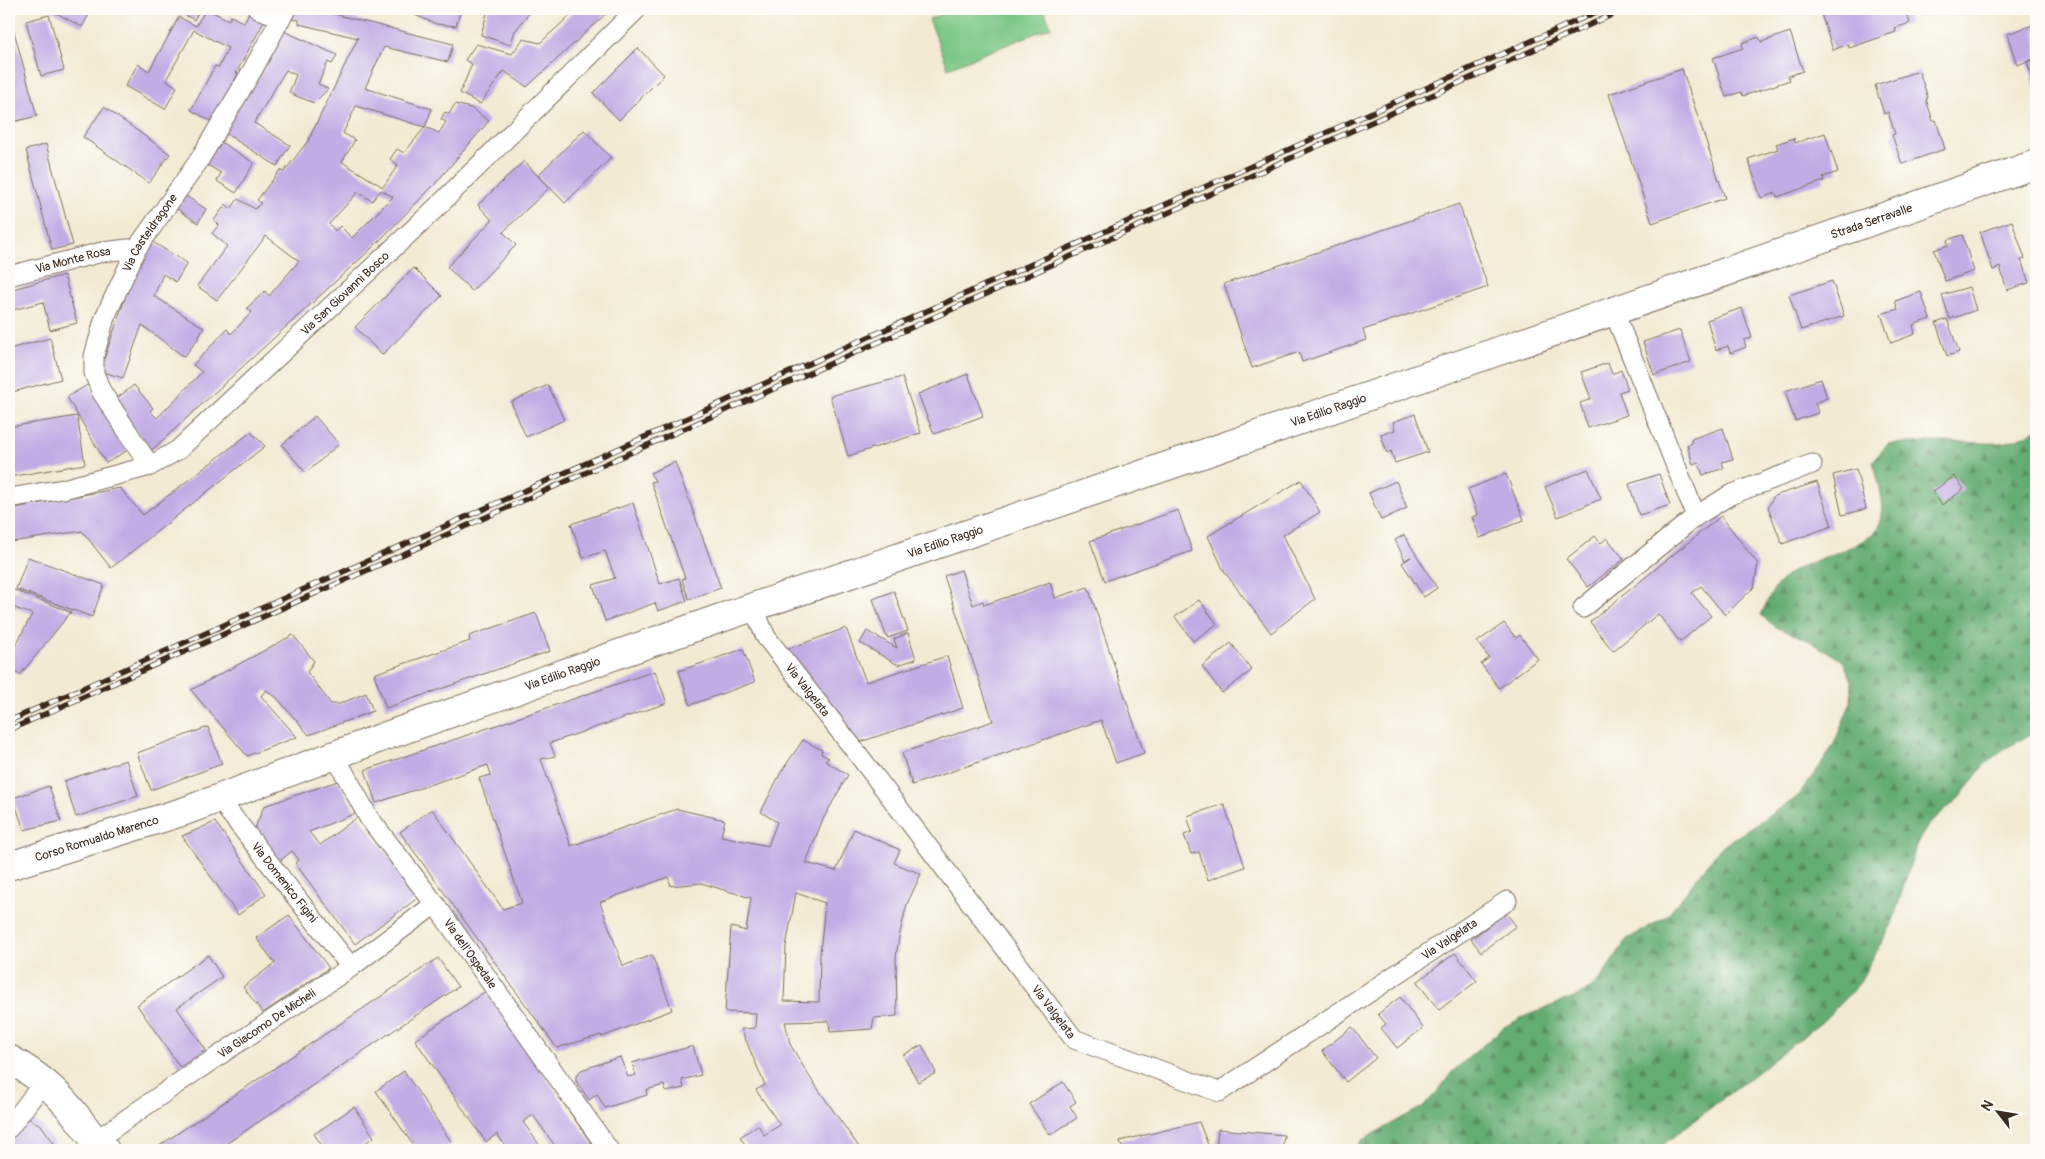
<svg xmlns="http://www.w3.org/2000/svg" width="2045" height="1159" font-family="Pangolin,sans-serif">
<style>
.forest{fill:url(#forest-firs);stroke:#506b48}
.pitch{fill:#7bc785;stroke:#5b7852}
.building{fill:#c2ace5;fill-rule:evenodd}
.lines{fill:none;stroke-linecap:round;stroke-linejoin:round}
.minor-casing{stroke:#7b6d5e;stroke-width:21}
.secondary-casing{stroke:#7b6d5e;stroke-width:30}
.minor{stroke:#fff;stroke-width:19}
.secondary{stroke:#fff;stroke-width:28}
.rail-casing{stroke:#3b2a1e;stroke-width:5.5}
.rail{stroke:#fdfcf7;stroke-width:4;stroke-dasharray:11;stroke-linecap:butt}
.labels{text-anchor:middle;stroke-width:4;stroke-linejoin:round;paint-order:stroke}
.street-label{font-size:12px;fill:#3b2a1e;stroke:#fdfcf7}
</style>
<defs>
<pattern id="forest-firs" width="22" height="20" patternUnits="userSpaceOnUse" patternTransform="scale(1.25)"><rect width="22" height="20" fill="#64ac72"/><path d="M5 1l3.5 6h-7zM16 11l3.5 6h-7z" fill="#548c5d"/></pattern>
</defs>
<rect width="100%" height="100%" fill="#fdfcf7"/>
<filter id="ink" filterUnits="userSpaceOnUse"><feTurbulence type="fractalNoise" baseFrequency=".02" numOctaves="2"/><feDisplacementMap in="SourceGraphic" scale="10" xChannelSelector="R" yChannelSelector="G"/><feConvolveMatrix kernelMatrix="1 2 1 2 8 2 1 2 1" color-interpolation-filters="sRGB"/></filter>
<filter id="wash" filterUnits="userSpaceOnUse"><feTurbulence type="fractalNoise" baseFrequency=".0096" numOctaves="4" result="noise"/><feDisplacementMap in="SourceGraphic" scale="20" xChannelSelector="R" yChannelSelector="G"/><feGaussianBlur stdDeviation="1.12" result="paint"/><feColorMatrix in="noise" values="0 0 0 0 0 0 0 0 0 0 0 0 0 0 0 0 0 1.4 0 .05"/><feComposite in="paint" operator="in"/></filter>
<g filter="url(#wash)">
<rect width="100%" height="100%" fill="#f3ead4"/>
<!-- forest -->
<path class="forest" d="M2036,430V731L2001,751L1984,765L1959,798L1928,826L1917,843L1892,924L1858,985L1822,1022L1656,1150H1354L1362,1140L1422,1107L1438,1091L1452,1072L1504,1027L1523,1017L1584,993L1600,979L1627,939L1666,917L1721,847L1796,798L1821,765L1834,744L1851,702L1852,681L1843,661L1808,640L1777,628L1761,615C1767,602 1772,589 1783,579C1804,557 1867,551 1879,525C1888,506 1877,480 1873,461L1888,444C1910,443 1932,441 1954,442C1990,442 2003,449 2036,430Z"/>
<!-- pitch -->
<polygon class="pitch" points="955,9 1044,9 1051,27 948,68 929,19"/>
<g id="blocks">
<!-- building -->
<g class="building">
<polygon points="49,9 92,9 82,27"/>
<polygon points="174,9 200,9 194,20"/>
<polygon points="206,9 229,20 231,16 244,23 249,12 265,20 236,73 238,74 212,122 191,110 215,66 219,67 228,48 194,30 166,80 177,87 165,109 125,86 138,64 149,71 179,17 196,26"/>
<path d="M292,9H314L453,44L448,62L384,47L365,88L432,109L425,127L356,106L343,133L355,140L342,162L383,187L398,165L390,159L397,149L404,153L425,127L439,133L446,122L441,119L445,112L449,114L455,104L471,108L489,121L434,185L373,247L152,450L112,402L134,385L153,408L150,411L157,418L202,372L193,365L227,329L231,334L252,312L247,308L265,291L269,296L299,261L266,236L217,300L197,286L227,246L212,233L219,225L214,220L226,204L231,209L238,199L255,209L261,203L257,200L280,170L284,172L308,141L358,38L299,24V20L290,19ZM381,190L393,197L352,238L340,226L335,231L329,224L358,192L372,201Z"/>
<polygon points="417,9 461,9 456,26 436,24 415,15"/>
<polygon points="488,9 532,9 515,31 510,45 481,35"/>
<polygon points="577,9 611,9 527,87 504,71 480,104 460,93 472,64 465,60 476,44 512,54 523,39 540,43"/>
<polygon points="1825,9 1905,9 1910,23 1895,28 1896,32 1849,48 1848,44 1833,50 1820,11"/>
<polygon points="9,13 37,116 9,123"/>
<polygon points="49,15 64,70 41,76 26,21"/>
<polygon points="2036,24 2036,58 2017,65 2007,34"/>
<polygon points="279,29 337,55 332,64 328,62 318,84 328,89 314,103 289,93 296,75 286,70 254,123 290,145 277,166 220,130"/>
<polygon points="1790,32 1803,71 1788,76 1790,80 1743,96 1741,92 1726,97 1713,58 1743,48 1742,43 1759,37 1761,42"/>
<polygon points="638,48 664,75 619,120 593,93"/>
<polygon points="2036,59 2036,89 2027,62"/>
<polygon points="1682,69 1725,198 1652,223 1609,94"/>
<polygon points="1919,71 1928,98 1926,99 1933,121 1936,120 1945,149 1902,164 1892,135 1895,134 1888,112 1884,114 1875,85"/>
<polygon points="104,107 170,154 149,183 83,137"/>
<polygon points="584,130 611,158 565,203 538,175"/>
<polygon points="1825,133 1838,172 1823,177 1824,181 1777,197 1776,193 1761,198 1748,159 1778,149 1776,144 1794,138 1795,143"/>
<polygon points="216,139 254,163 236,193 217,181 221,173 202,162"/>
<polygon points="46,144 73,245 52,250 26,150"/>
<polygon points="524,161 549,188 503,232 516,245 472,291 447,267 492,220 478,205"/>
<polygon points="183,194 206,209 198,223 174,207"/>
<polygon points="1459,204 1488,287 1363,330 1366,340 1302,362 1299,352 1252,368 1224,284"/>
<polygon points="2012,221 2025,259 2021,260 2029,283 2007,290 2000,267 1993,270 1980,232"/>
<polygon points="1962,235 1974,271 1945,281 1934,250 1948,245 1947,240"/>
<polygon points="151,241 187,263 176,282 163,274 154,296 204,328 197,340 184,357 142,325 123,378 100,371 133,275"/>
<polygon points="414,268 442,296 382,355 355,327"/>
<polygon points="64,275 77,323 50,330 43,302 9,311 9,290"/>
<polygon points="1832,281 1844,316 1801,330 1789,295"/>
<polygon points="1969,287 1976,310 1950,319 1942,295"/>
<polygon points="1921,292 1930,319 1913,325 1915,334 1891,343 1881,314 1898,309 1895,301"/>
<polygon points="1742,308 1752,338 1744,340 1746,347 1730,353 1728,346 1716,350 1707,320"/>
<polygon points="1947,319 1959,352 1947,356 1936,323"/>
<polygon points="1680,330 1691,362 1654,375 1643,342"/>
<polygon points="50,338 61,379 9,393 9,349"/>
<polygon points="1608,363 1612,374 1621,370 1628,389 1619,392 1627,415 1588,428 1580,403 1591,399 1581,372"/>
<polygon points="968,374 983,416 934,434 918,394"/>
<polygon points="902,377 921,433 848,456 830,396"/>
<polygon points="1821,379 1827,398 1815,403 1818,413 1795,421 1785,391"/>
<polygon points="89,384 128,450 106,463 67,397"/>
<polygon points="548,385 564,420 526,437 511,402"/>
<polygon points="1415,414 1428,452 1395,463 1391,451 1387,453 1381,435 1395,430 1393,422"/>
<polygon points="77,416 85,464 9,477 9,427"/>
<polygon points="315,416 339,444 306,473 282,445"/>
<polygon points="1723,428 1733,459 1722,462 1724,468 1703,475 1698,462 1693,464 1687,445 1692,443 1691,439"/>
<polygon points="251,432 265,446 111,568 82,531 11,542 9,534 9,509 120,488 143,515"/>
<polygon points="675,462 721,588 689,599 682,579 685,578 651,482 655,481 650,473"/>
<polygon points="1588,469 1601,499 1558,517 1545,487"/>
<polygon points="1856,469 1866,509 1842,515 1833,475"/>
<polygon points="1506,474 1524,520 1480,538 1472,517 1478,515 1468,489"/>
<polygon points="1659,474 1670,505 1639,515 1629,484"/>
<polygon points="1954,476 1964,489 1942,505 1932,492"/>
<polygon points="1301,480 1320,512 1283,535 1315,599 1271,633 1224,571 1208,536"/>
<polygon points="1396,481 1407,508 1381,520 1369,493"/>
<polygon points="1817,482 1832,526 1782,544 1768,507 1774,496"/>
<polygon points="633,503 660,584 679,578 687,601 658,611 655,603 605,621 593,585 615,578 605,551 583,558 571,524"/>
<polygon points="1178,510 1192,551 1105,581 1090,541"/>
<polygon points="1721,516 1758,564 1754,587 1725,615 1701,586 1692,593 1711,616 1680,642 1658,614 1613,651 1590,622"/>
<polygon points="1404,535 1437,588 1424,597 1402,563 1411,557 1405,560 1395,540"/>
<polygon points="1595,536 1601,543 1607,538 1624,559 1588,587 1566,559"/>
<polygon points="28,557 104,585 92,617 16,589"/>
<polygon points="961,570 973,605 983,601 984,605 1050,582 1055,598 1088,587 1144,753 1116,763 1101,720 912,785 902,753 993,721 944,576"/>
<polygon points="9,588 71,612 20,675 9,669 9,647 14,649 32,614 9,606"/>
<polygon points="894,591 908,631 887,638 873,599"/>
<polygon points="1199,600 1217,624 1193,641 1175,617"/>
<polygon points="536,613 550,651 386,708 374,674 470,641 469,636"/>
<polygon points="1504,623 1516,638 1520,635 1538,659 1499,688 1481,664 1489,658 1477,642"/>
<polygon points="846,628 866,682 947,656 963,708 857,743 785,650"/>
<polygon points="867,631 897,648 894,639 908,633 916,659 898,665 860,643"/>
<polygon points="293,635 314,661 307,672 331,704 339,704 366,693 373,711 309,735 277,698 266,690 261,696 297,737 247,756 191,690"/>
<polygon points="1231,643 1252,670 1222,693 1202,666"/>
<polygon points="743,649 755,682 690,705 679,671"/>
<path d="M655,671L667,703L550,743L555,756L541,759L571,846L677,809L725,820L721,836L768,846L777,822L761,812L781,772L803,740L822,750L821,754L829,758L825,761L848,775L822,821L806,863L836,871L854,829L900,850L894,863L921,874L907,904L899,937L896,957L897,1016L874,1018L872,1029L830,1032L829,1021L785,1022L790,1044L809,1076L861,1150H749L740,1137L758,1125L764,1135L780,1125L756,1090L765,1085L741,1029L755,1028L756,1013L725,1012L731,927L746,931L751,898L701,883L671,886L668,877L600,902L623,966L652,955L672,1010L602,1037L601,1035L557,1048L400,832L432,809L503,909L522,903L479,778L491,775L488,765L376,803L365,770ZM796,893L825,903L820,954L819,1002L784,1001L786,946Z"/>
<polygon points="208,727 222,764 151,790 137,753"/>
<polygon points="126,760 138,796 76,817 64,781"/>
<polygon points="338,781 356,813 309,832 320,845 359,816 419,897 355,944 295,863 299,860 292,851 276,864 253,833 264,806"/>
<polygon points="49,786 61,821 24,830 13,798"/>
<polygon points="1224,804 1245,867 1208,880 1199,852 1191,854 1184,835 1192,832 1187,816"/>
<polygon points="215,822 266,894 238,915 182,836"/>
<polygon points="1506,913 1516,926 1481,952 1471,939"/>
<polygon points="289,915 329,968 263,1013 243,987 275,963 256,938"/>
<polygon points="1455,953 1477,981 1439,1010 1417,982"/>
<polygon points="208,955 222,977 177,1008 206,1050 180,1067 137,1005"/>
<polygon points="438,958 458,987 217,1150 153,1150"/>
<polygon points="486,991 596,1150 558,1150 533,1115 523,1122 543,1150 508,1150 497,1134 486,1142 415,1040"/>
<polygon points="1400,997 1423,1028 1397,1048 1381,1028 1386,1024 1378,1014"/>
<polygon points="1352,1027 1376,1058 1346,1082 1322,1051"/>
<polygon points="922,1045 936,1073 918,1082 903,1055"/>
<polygon points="693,1046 701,1075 682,1080 684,1088 666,1092 664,1085 646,1090 647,1095 605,1108 597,1094 589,1100 576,1081 576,1076 581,1070 620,1057 628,1077 636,1075 632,1063"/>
<polygon points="404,1071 452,1143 441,1150 412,1150 415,1148 376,1091"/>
<polygon points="1063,1082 1076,1102 1070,1106 1077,1118 1050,1135 1029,1104"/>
<polygon points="354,1107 374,1137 355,1150 325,1150 314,1134"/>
<polygon points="22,1115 41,1125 59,1150 9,1150 9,1133"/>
<polygon points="1199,1122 1210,1150 1123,1150 1120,1141"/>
<polygon points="1218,1129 1284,1135 1282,1150 1216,1149"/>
</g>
</g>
</g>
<g filter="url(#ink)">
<use href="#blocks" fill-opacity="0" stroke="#7b6d5e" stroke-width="1"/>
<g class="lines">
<defs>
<g id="minor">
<polyline points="258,9 282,17"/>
<path id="s1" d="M9,276L102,252L137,248"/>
<polyline points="1614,312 1696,516"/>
<path id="s2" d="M150,466L101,391L94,373V356L105,317L137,248L198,162L252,71L286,9"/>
<path id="s3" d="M9,498L63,489L150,466L178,450L436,208L637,9"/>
<path id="s4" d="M753,607L766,637L857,753L1074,1039L1219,1092L1507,901"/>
<polyline points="1583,608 1696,516 1730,495 1812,464"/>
<path id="s5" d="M335,756L369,818L435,904L609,1150"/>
<path id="s6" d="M219,799L351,967"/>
<polyline points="9,1128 43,1083"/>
<path id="s7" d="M95,1141L181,1081L351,967L435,904"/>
</g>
<g id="secondary">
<path id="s8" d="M9,866L185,811L383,737L715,620L1220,448L2036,164"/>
<path d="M9,1059C29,1070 52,1087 67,1105C81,1120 90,1137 105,1150"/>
</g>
</defs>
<!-- minor casing -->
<use href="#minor" class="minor-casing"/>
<!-- secondary casing -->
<use href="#secondary" class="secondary-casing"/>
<!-- minor -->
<use href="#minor" class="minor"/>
<!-- secondary -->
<use href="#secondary" class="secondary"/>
<defs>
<g id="rail">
<polyline points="9,721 1603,9"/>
<polyline points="9,730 1625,9"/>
</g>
</defs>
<!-- rail casing -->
<use href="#rail" class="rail-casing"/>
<!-- rail -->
<use href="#rail" class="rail"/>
</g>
</g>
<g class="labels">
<!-- street labels -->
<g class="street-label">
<text dy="4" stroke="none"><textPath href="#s8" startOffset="1971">Strada Serravalle</textPath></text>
<text dy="4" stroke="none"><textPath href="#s2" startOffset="262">Via Casteldragone</textPath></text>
<text dy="4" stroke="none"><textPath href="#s1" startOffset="66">Via Monte Rosa</textPath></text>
<text dy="4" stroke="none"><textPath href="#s3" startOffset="406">Via San Giovanni Bosco</textPath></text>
<text dy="4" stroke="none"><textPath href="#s8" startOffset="1396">Via Edilio Raggio</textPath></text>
<text dy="4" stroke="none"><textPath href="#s8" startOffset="991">Via Edilio Raggio</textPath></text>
<text dy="4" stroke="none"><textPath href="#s8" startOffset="586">Via Edilio Raggio</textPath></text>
<text dy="4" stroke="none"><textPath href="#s4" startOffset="100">Via Valgelata</textPath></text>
<text dy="4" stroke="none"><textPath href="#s8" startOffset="92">Corso Romualdo Marenco</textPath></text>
<text dy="4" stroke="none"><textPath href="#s6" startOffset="106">Via Domenico Figini</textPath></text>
<text dy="4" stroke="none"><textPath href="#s4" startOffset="970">Via Valgelata</textPath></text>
<text dy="4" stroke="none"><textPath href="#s5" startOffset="240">Via dell'Ospedale</textPath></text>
<text dy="4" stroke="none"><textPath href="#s4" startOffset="505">Via Valgelata</textPath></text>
<text dy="4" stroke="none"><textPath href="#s7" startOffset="208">Via Giacomo De Micheli</textPath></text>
</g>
</g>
<!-- margin -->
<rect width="2045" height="1159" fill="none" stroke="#fdfcf7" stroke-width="30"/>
<!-- north arrow -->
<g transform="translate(1998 1112) rotate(301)" stroke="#fdfcf7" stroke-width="4" paint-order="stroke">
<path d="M0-4L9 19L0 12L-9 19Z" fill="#3b2a1e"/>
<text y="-8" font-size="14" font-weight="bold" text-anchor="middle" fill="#3b2a1e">N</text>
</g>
</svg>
